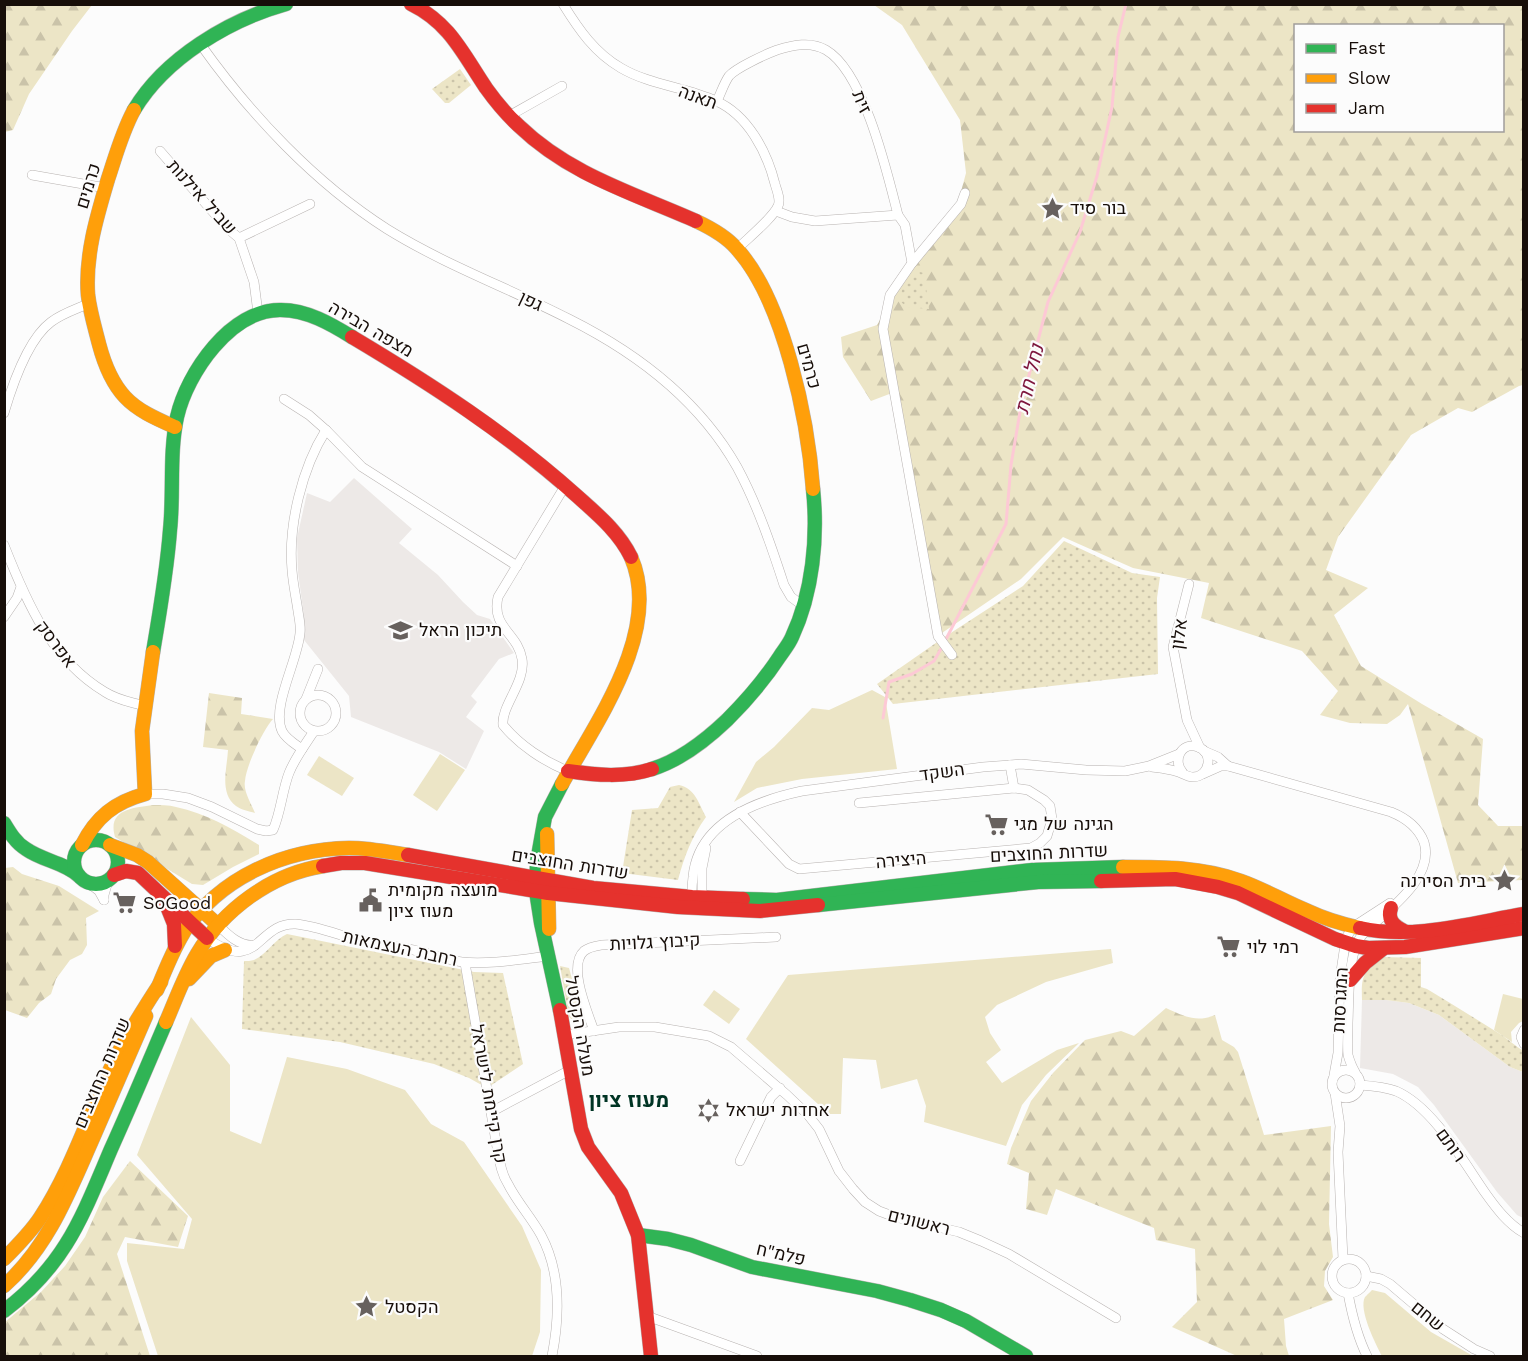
<svg xmlns="http://www.w3.org/2000/svg" width="1528" height="1361" font-family="'Work Sans',Heebo,sans-serif">
<style>
.built{fill:#ede9e7}
.grass{fill:#ece5c6}
.forest{fill:url(#forest-firs);fill-rule:evenodd}
.park{fill:url(#park-dots)}
.lines{fill:none;stroke-linecap:round;stroke-linejoin:round}
.stream{stroke:#fdc9d5;stroke-width:3}
.street-casing{stroke:#b8b3b1;stroke-width:10}
.fast-casing{stroke:#b8b3b1;stroke-width:15}
.slow-casing{stroke:#b8b3b1;stroke-width:15}
.jam-casing{stroke:#b8b3b1;stroke-width:15}
.street{stroke:#fff;stroke-width:9}
.fast{stroke:#30b455;stroke-width:14}
.slow{stroke:#ff9f0a;stroke-width:14}
.jam{stroke:#e5322d;stroke-width:14}
.labels{text-anchor:middle;stroke-width:4.5;stroke-linejoin:round;paint-order:stroke}
.street-label{font-size:18px;fill:#170e09;stroke:#fcfcfc}
.poi-label{font-size:18px;fill:#170e09;stroke:#fcfcfc;text-anchor:start}
.water-label{font-size:20px;font-style:italic;fill:#7e163d;stroke:#fcfcfc}
.quarter-label{font-size:21px;font-weight:bold;fill:#003424;stroke:#fcfcfc}
</style>
<defs>
<pattern id="forest-firs" width="22" height="20" patternUnits="userSpaceOnUse" patternTransform="scale(1.5)"><rect width="22" height="20" fill="#ece5c6"/><path d="M5 1l3.5 6h-7zM16 11l3.5 6h-7z" fill="#cac3a9"/></pattern>
<pattern id="park-dots" width="8" height="8" patternUnits="userSpaceOnUse" patternTransform="scale(1.5)"><rect width="8" height="8" fill="#ece5c6"/><path d="M2 2h.1M6 6h.1" fill="none" stroke="#cac3a9" stroke-width="1.8" stroke-linecap="round"/></pattern>
</defs>
<rect width="100%" height="100%" fill="#fcfcfc"/>
<!-- built -->
<g class="built">
<polygon points="354,478 412,529 399,543 438,575 463,602 477,615 490,619 514,653 499,659 471,696 477,702 466,717 484,731 466,769 439,752 351,717 349,696 304,640 304,617 298,572 297,538 307,493 330,502"/>
<polygon points="1362,1000 1386,1000 1409,1003 1439,1015 1510,1067 1523,1072 1523,1218 1517,1215 1497,1192 1434,1105 1418,1087 1393,1074 1360,1068"/>
</g>
<!-- grass -->
<g class="grass">
<polygon points="872,690 885,697 897,769 802,779 757,788 734,802 756,762 774,747 812,708 829,710"/>
<polygon points="440,754 465,770 437,811 413,795"/>
<polygon points="319,756 354,778 342,796 307,775"/>
<polygon points="1111,949 1113,963 1046,982 997,1005 985,1017 990,1033 1001,1050 986,1062 1002,1083 1057,1050 1079,1043 1046,1075 1022,1105 1006,1146 924,1122 926,1106 917,1079 881,1089 876,1060 843,1058 841,1114 829,1114 746,1039 788,975"/>
<polygon points="714,990 740,1009 729,1024 703,1005"/>
<polygon points="1503,994 1523,999 1523,1021 1519,1023 1511,1032 1512,1042 1494,1030"/>
<polygon points="191,1017 230,1065 230,1131 261,1144 287,1057 347,1069 405,1090 431,1124 464,1142 522,1226 541,1270 540,1332 532,1356 158,1356 127,1261 127,1243 184,1249 192,1219 137,1155"/>
<path d="M1372,1290L1385,1293L1431,1332L1473,1356H1382C1376,1345 1358,1309 1365,1297C1366,1296 1371,1291 1372,1290Z"/>
</g>
<!-- forest -->
<g class="forest">
<polygon points="5,4 92,5 72,31 29,94 13,130 5,132"/>
<path d="M874,5H1523V385L1519,386L1472,412L1458,408L1411,435L1338,537L1326,570L1368,588L1334,615L1361,666L1422,704L1483,739L1478,805L1498,826H1523V880L1458,883L1408,704L1400,715L1387,724L1350,723L1320,715L1338,691L1302,651L1201,618L1209,583L1133,568L1063,537L1021,579L939,635L892,393L871,401L843,357L841,337L877,325L904,278L956,210L966,173L960,120L902,25ZM1296,26H1502V130H1296Z"/>
<path d="M209,693L242,698L241,714L273,719C263,730 246,766 245,781C243,791 251,803 255,813C249,811 241,810 236,806C219,793 227,769 228,750L203,747Z"/>
<path d="M153,805C160,805 169,805 176,807C207,814 233,829 259,845V854L233,867L203,885L192,884L115,837C107,809 133,808 153,805Z"/>
<polygon points="13,867 22,874 59,886 99,911 86,918 87,945 82,954 70,960 56,979 51,994 39,1003 27,1018 5,1010 5,868"/>
<path d="M1166,1008C1184,1016 1196,1023 1215,1015L1222,1040L1234,1047L1238,1052L1264,1135L1331,1126L1329,1224L1333,1257L1325,1271L1324,1286L1333,1300L1284,1319L1286,1346L1289,1356H1237L1172,1327L1197,1302L1195,1249L1156,1240L1154,1228L1056,1189L1047,1215L1026,1209L1029,1173L1007,1164L1011,1148L1031,1101L1053,1073L1085,1040L1121,1031L1134,1036Z"/>
<polygon points="130,1161 188,1216 178,1247 125,1237 117,1254 150,1356 5,1356 5,1322 41,1292 65,1266 85,1237 103,1197"/>
</g>
<!-- park -->
<g class="park">
<polygon points="460,69 471,85 449,103 445,103 432,89"/>
<path d="M911,270L924,273L929,309L907,307L901,302C900,289 905,281 911,270Z"/>
<polygon points="1064,541 1132,573 1160,577 1157,598 1158,674 893,704 877,684 943,638 1023,586"/>
<path d="M679,785C695,788 699,804 706,817C692,836 684,857 678,880L622,873L632,810L658,808L670,787Z"/>
<path d="M287,934L474,972L503,973L523,1064L487,1088L469,1078L434,1064L340,1042L242,1029L244,961C247,961 251,961 254,960C267,954 274,940 287,934Z"/>
<path d="M1383,957L1421,958V987L1427,989C1452,1004 1476,1019 1500,1034C1507,1038 1517,1048 1523,1050V1072L1510,1067L1439,1015L1409,1003L1386,1000H1362C1361,973 1364,973 1383,957Z"/>
<path d="M560,966L569,968L583,1019C577,1022 573,1021 569,1017Z"/>
</g>
<g class="lines">
<!-- stream -->
<g class="stream">
<polyline points="945,641 1006,524 1011,465 1021,406 1048,302 1080,232 1097,176 1112,107 1118,37 1126,4"/>
<polyline points="883,718 889,682 912,674 934,661 942,647"/>
</g>
<defs>
<g id="street">
<path d="M563,4C579,30 595,53 621,68C650,85 685,87 716,101C748,115 767,152 775,184C777,191 781,200 778,206C773,218 747,239 737,249"/>
<path d="M201,45C250,114 315,183 387,229C445,265 509,288 569,319C637,353 699,400 737,467C757,504 771,545 784,585L791,597L802,605"/>
<path d="M717,101C721,93 724,83 729,76C736,68 766,54 777,50C793,45 811,41 826,50C864,72 887,172 898,215L815,221L792,217L776,211"/>
<polyline points="509,116 562,86"/>
<polyline points="160,151 227,228 239,238 254,282 258,313"/>
<polyline points="32,175 106,188"/>
<polyline points="898,215 905,225 912,263"/>
<polyline points="239,238 310,204"/>
<polyline points="284,399 309,415 326,430 362,467 517,566"/>
<path d="M4,413C12,386 28,339 51,322C63,313 77,309 90,303"/>
<path d="M565,486L498,597C491,628 518,633 522,659C526,682 501,706 503,725C519,745 545,762 568,771"/>
<path d="M4,545C26,601 51,660 105,692C117,700 131,702 144,706"/>
<polyline points="1189,584 1173,647 1187,720 1200,748"/>
<polyline points="4,617 17,598 21,587"/>
<polyline points="952,655 938,636 883,329 890,295 912,263 961,204 965,193"/>
<circle cx="318" cy="713" r="18"/>
<polyline points="306,699 318,669"/>
<path d="M302,749C295,744 286,739 282,731C271,707 298,660 300,633C301,626 299,618 298,611C296,597 293,584 292,570C288,525 302,468 326,430"/>
<polyline points="1204,751 1218,757 1228,766"/>
<polyline points="1010,765 1014,788"/>
<path d="M1152,767C1159,768 1168,769 1175,771C1181,772 1187,777 1193,777C1210,777 1214,752 1198,747C1181,741 1172,761 1183,773"/>
<path d="M1203,774L1221,766H1228L1391,812C1406,818 1418,827 1424,842C1433,871 1403,898 1384,915C1375,923 1364,930 1358,941C1348,961 1349,1000 1348,1023C1348,1034 1347,1045 1348,1055C1350,1062 1352,1067 1355,1072"/>
<path d="M145,794H163L188,798L212,807L257,829L266,831L273,830C281,812 282,791 289,773C295,758 305,745 314,731"/>
<polyline points="740,812 789,864 799,869 1031,848 1040,843 1047,836 1052,819 1050,806 1044,800 1028,790 1014,788 859,803"/>
<polyline points="90,884 99,891 104,900"/>
<polyline points="104,900 104,895 108,881"/>
<path d="M693,901C691,893 692,885 693,877C698,822 755,801 802,791L983,767L1010,765L1021,764L1086,770L1125,771L1149,766L1179,754"/>
<polyline points="700,902 702,898 702,868 706,848"/>
<path d="M218,925C228,935 240,947 255,945"/>
<path d="M207,938C259,976 256,922 296,924C316,926 336,934 354,939C375,944 397,946 418,951C433,954 447,960 462,962C487,965 523,959 549,956"/>
<path d="M465,963L498,1153C500,1164 502,1175 508,1184C517,1202 531,1217 541,1235C561,1272 560,1315 552,1356"/>
<polyline points="1524,1030 1521,1037 1524,1044"/>
<path d="M594,1031C588,1013 567,966 584,951C589,947 596,946 602,945L776,937"/>
<polyline points="565,1035 619,1027 655,1027 709,1036 731,1047 787,1095 808,1115 819,1129 839,1171 853,1189 865,1202 879,1211 895,1217 959,1232 981,1241 1009,1254 1116,1318"/>
<circle cx="1346" cy="1084" r="14"/>
<polyline points="1334,1075 1338,1053 1340,978 1346,938 1353,927 1390,903"/>
<path d="M1360,1085C1373,1086 1385,1087 1396,1091C1433,1107 1463,1161 1486,1194C1496,1208 1508,1224 1524,1233"/>
<polyline points="1335,1093 1340,1126 1338,1152 1343,1259"/>
<polyline points="491,1112 570,1070"/>
<polyline points="740,1161 771,1097 780,1088"/>
<circle cx="1349" cy="1276" r="17"/>
<polyline points="1366,1276 1381,1279 1390,1284 1443,1329 1474,1349 1490,1356"/>
<path d="M1348,1293C1352,1315 1357,1336 1367,1356"/>
<polyline points="647,1316 757,1356"/>
</g>
<g id="fast">
<path d="M134,110C165,58 229,20 286,4"/>
<path d="M153,652C160,611 167,571 170,530C174,493 169,454 177,417C187,373 231,309 281,310C307,310 331,324 352,337"/>
<path d="M652,769C681,760 705,741 727,720C747,700 765,679 780,656C784,650 789,644 792,637C813,592 818,537 813,489"/>
<path d="M4,823C10,833 16,843 26,849C43,861 64,862 79,876"/>
<circle cx="96" cy="862" r="22"/>
<polyline points="743,899 777,900 1032,870 1123,867"/>
<polyline points="818,905 1038,882 1101,881"/>
<polyline points="560,1010 541,923 536,891 537,862 545,817 562,784"/>
<polyline points="638,1235 668,1239 691,1245 752,1267 877,1291 910,1300 941,1310 966,1321 1026,1356"/>
<path d="M4,1311C66,1264 82,1217 111,1149C130,1107 148,1064 166,1022"/>
</g>
<g id="slow">
<path d="M134,110C122,132 116,155 108,179C97,216 85,255 88,295C90,312 95,328 99,344C104,363 111,382 125,397C138,411 157,419 175,427"/>
<path d="M696,221C711,228 726,236 737,249C784,301 808,420 813,489"/>
<path d="M562,784C596,722 663,631 631,557"/>
<polyline points="547,834 549,929"/>
<path d="M82,845C96,817 115,802 145,794L142,731L153,652"/>
<polyline points="110,845 137,855 148,862 218,925"/>
<path d="M1123,867C1164,867 1202,867 1241,881C1264,889 1285,902 1308,911C1325,919 1342,924 1360,928"/>
<polyline points="189,979 211,956 225,950"/>
<path d="M157,990C165,970 173,950 184,932C220,877 285,849 349,848C369,848 389,852 408,855"/>
<path d="M166,1022C176,999 184,976 197,954C223,910 271,874 323,866"/>
<path d="M4,1259C17,1246 30,1233 40,1218C72,1169 89,1113 114,1061C128,1033 144,1008 161,982"/>
<path d="M4,1286C49,1246 69,1192 93,1138C111,1097 128,1057 146,1016"/>
</g>
<g id="jam">
<path d="M411,4C450,23 463,54 486,88C496,102 507,115 519,126C570,175 633,193 696,221"/>
<path d="M352,337C431,384 508,434 577,496C597,514 619,532 631,557"/>
<path d="M568,771C595,775 625,778 652,769"/>
<polyline points="408,855 593,888 692,897 743,899"/>
<polyline points="323,866 341,863 365,863 548,893 678,907 760,911 818,905"/>
<polyline points="114,875 126,871 138,873 207,938"/>
<polyline points="1101,881 1175,879 1218,887 1238,893 1335,939 1356,946 1368,948 1405,947 1524,928"/>
<polyline points="166,904 174,924 175,946"/>
<path d="M1391,908C1387,920 1394,926 1404,931"/>
<path d="M1360,928C1413,940 1471,923 1524,914"/>
<polyline points="1350,980 1365,963 1384,948"/>
<polyline points="560,1010 581,1129 588,1147 621,1193 638,1235 651,1356"/>
</g>
</defs>
<!-- street casing -->
<use href="#street" class="street-casing"/>
<!-- fast casing -->
<use href="#fast" class="fast-casing"/>
<!-- slow casing -->
<use href="#slow" class="slow-casing"/>
<!-- jam casing -->
<use href="#jam" class="jam-casing"/>
<!-- street -->
<use href="#street" class="street"/>
<!-- fast -->
<use href="#fast" class="fast"/>
<!-- slow -->
<use href="#slow" class="slow"/>
<!-- jam -->
<use href="#jam" class="jam"/>
</g>
<!-- icons -->
<defs>
<symbol id="sight-bare" viewBox="-9 -9 18 18"><path d="M0-6L1.8-2.2L6-1.7L2.9 1.2L3.7 5.4L0 3.3L-3.7 5.4L-2.9 1.2L-6-1.7L-1.8-2.2Z" fill="#67615e" stroke="#fcfcfc" stroke-width="2.5" paint-order="stroke"/></symbol>
<symbol id="school-bare" viewBox="-9 -9 18 18"><path d="M0-5L7-2L0 1L-7-2ZM-4 1L0 2.5L4 1V4Q0 6-4 4Z" fill="#67615e" stroke="#fcfcfc" stroke-width="2.5" paint-order="stroke"/></symbol>
<symbol id="supermarket-bare" viewBox="-9 -9 18 18"><path d="M-6-5.5h2.5l.6 2H6L4.5 2H-2.5L-4.4-4H-6ZM-1.5 3.2a1.3 1.3 0 1 0 .1 0ZM3 3.2a1.3 1.3 0 1 0 .1 0Z" fill="#67615e" stroke="#fcfcfc" stroke-width="2.5" paint-order="stroke"/></symbol>
<symbol id="civic-bare" viewBox="-9 -9 18 18"><path d="M-.6-6.5H3V-4.5H.6V-3L4-1V1h2V6H-6V1h2V-1L-.6-3ZM-1.2 2.5V6h2.4V2.5Z" fill="#67615e" stroke="#fcfcfc" stroke-width="2.5" paint-order="stroke"/></symbol>
<symbol id="synagogue-bare" viewBox="-9 -9 18 18"><path d="M0-6.5L5.6 3.2H-5.6ZM0 6.5L5.6-3.2H-5.6Z" fill="#67615e" stroke="#fcfcfc" stroke-width="2.5" paint-order="stroke"/></symbol>
</defs>
<g fill-rule="evenodd">
<use href="#sight-bare" x="1036" y="192" width="33" height="33"/>
<use href="#school-bare" x="384" y="614" width="33" height="33"/>
<use href="#supermarket-bare" x="980" y="808" width="33" height="33"/>
<use href="#sight-bare" x="1488" y="864" width="33" height="33"/>
<use href="#civic-bare" x="354" y="884" width="33" height="33"/>
<use href="#supermarket-bare" x="108" y="886" width="33" height="33"/>
<use href="#supermarket-bare" x="1212" y="930" width="33" height="33"/>
<use href="#synagogue-bare" x="692" y="1094" width="33" height="33"/>
<use href="#sight-bare" x="350" y="1290" width="33" height="33"/>
</g>
<g class="labels">
<!-- street labels -->
<g class="street-label">
<text transform="translate(698 97) rotate(20)" y="6">תאנה</text>
<text transform="translate(862 102) rotate(68)" y="6">זית</text>
<text transform="translate(88 186) rotate(-73)" y="6">כרמים</text>
<text transform="translate(202 197) rotate(48)" y="6">שביל אילנות</text>
<text transform="translate(531 301) rotate(25)" y="6">גפן</text>
<text transform="translate(371 329) rotate(30)" y="6">מצפה הבירה</text>
<text transform="translate(809 366) rotate(74)" y="6">כרמים</text>
<text transform="translate(1179 634) rotate(-82)" y="6">אלון</text>
<text transform="translate(56 644) rotate(53)" y="6">אפרסק</text>
<text transform="translate(942 772) rotate(-8)" y="6">השקד</text>
<text transform="translate(1049 853) rotate(-3)" y="6">שדרות החוצבים</text>
<text transform="translate(901 860) rotate(-5)" y="6">היצירה</text>
<text transform="translate(570 864) rotate(9)" y="6">שדרות החוצבים</text>
<text transform="translate(655 942) rotate(-3)" y="6">קיבוץ גלויות</text>
<text transform="translate(400 948) rotate(12)" y="6">רחבת העצמאות</text>
<text transform="translate(1340 1000) rotate(-87)" y="6">המגרסות</text>
<text transform="translate(580 1026) rotate(80)" y="6">מעלה הקסטל</text>
<text transform="translate(102 1073) rotate(-67)" y="6">שדרות החוצבים</text>
<text transform="translate(489 1094) rotate(80)" y="6">קרן קיימת לישראל</text>
<text transform="translate(1451 1145) rotate(54)" y="6">רותם</text>
<text transform="translate(919 1222) rotate(14)" y="6">ראשונים</text>
<text transform="translate(781 1254) rotate(13)" y="6">פלמ"ח</text>
<text transform="translate(1428 1316) rotate(39)" y="6">שחם</text>
</g>
<!-- poi labels -->
<g class="poi-label">
<text x="1070" y="214">בור סיד</text>
<text x="419" y="636">תיכון הראל</text>
<text x="1014" y="830">הגינה של מגי</text>
<text x="1486" y="887" text-anchor="end">בית הסירנה</text>
<text x="388" y="896">מועצה מקומית<tspan x="388" dy="21">מעוז ציון</tspan></text>
<text x="143" y="909">SoGood</text>
<text x="1247" y="953">רמי לוי</text>
<text x="726" y="1116">אחדות ישראל</text>
<text x="385" y="1313">הקסטל</text>
</g>
<!-- water labels -->
<g class="water-label">
<text transform="translate(1029 379) rotate(-77)" y="7">נחל חרת</text>
</g>
<!-- quarter labels -->
<g class="quarter-label">
<text x="629" y="1107">מעוז ציון</text>
</g>
</g>
<!-- border -->
<rect width="1528" height="1361" fill="none" stroke="#170e09" stroke-width="12"/>
<!-- legend -->
<rect x="1294" y="24" width="210" height="108" fill="#fcfcfc" stroke="#a09d9b" stroke-width="1.5"/>
<rect x="1306" y="44" width="30" height="9" fill="#30b455" stroke="#a09d9b" stroke-width="1.5"/>
<text x="1348" y="54" font-size="18" fill="#170e09">Fast</text>
<rect x="1306" y="74" width="30" height="9" fill="#ff9f0a" stroke="#a09d9b" stroke-width="1.5"/>
<text x="1348" y="84" font-size="18" fill="#170e09">Slow</text>
<rect x="1306" y="104" width="30" height="9" fill="#e5322d" stroke="#a09d9b" stroke-width="1.5"/>
<text x="1348" y="114" font-size="18" fill="#170e09">Jam</text>
</svg>
